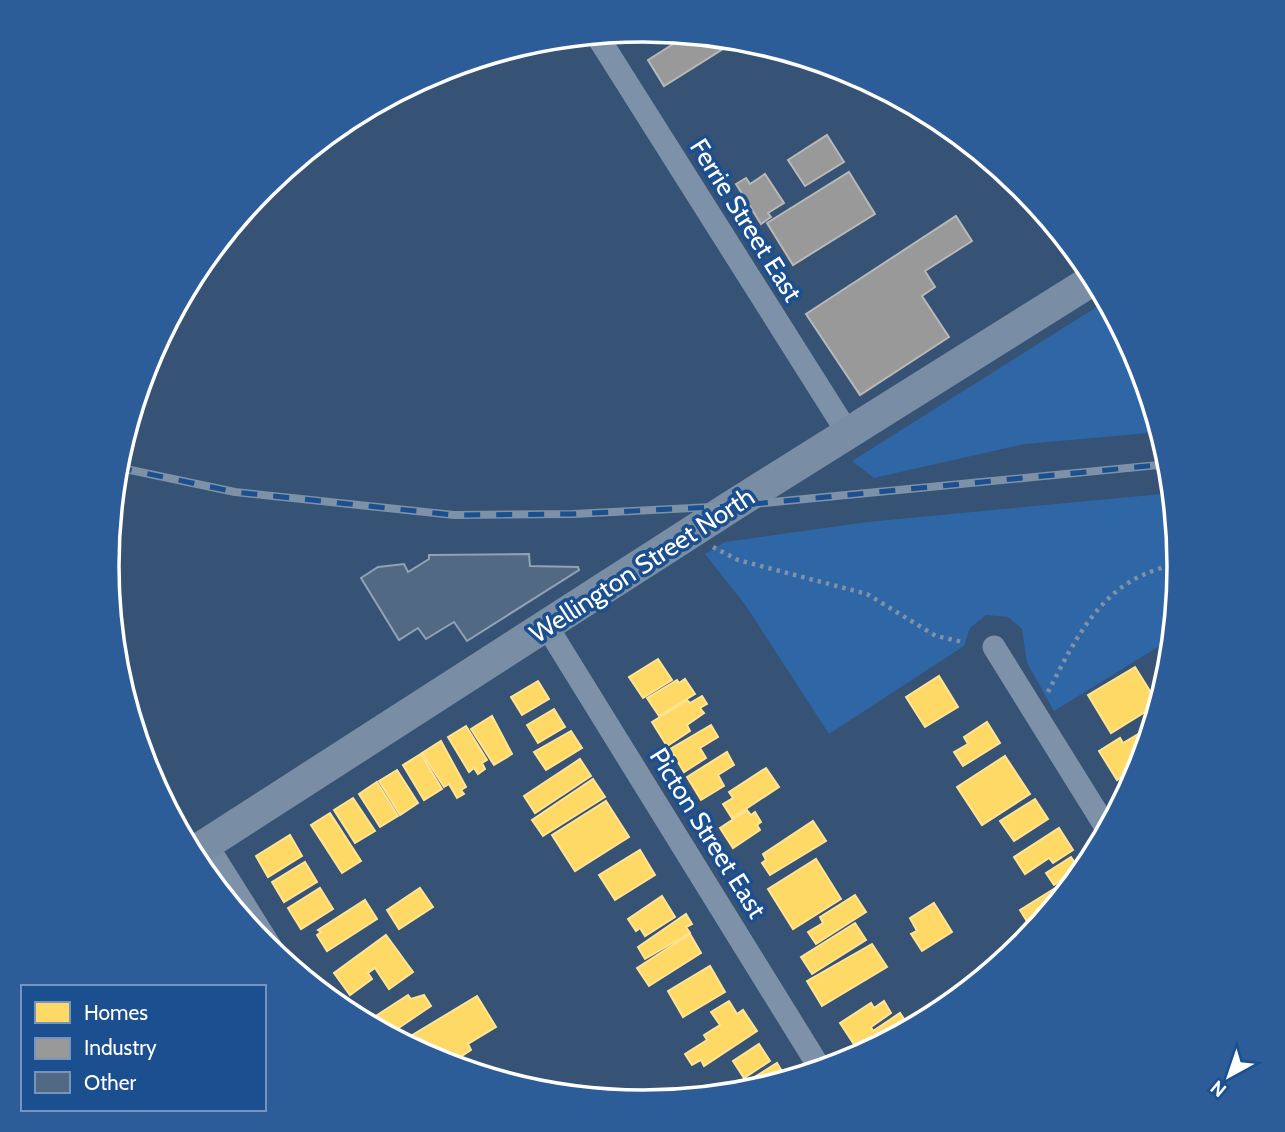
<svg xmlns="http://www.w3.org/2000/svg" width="1285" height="1132" font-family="Cabin,sans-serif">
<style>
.green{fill:#2f66a5}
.homes{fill:#ffd966;stroke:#ffe494;stroke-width:2}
.industry{fill:#999;stroke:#b8b8b8;stroke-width:2}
.building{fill:#526984;stroke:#92a2b6;stroke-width:2}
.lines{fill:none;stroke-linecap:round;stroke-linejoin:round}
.path{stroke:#7d92a8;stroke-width:4.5;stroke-dasharray:3.5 5;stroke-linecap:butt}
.minor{stroke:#7d92a8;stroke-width:23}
.secondary{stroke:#798da4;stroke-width:32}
.rail-casing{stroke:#7e92a7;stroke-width:8}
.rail{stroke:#1b4f8f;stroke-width:5;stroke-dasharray:16;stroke-linecap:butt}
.labels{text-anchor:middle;stroke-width:7;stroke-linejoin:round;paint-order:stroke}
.street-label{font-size:26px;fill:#fff;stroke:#1b4f8f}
.rim{fill:none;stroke:#fff;stroke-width:3.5}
</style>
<rect width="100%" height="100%" fill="#365274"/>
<!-- green -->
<g class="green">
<polygon points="1106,301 1138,361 1160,432 1025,444 874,478 852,461"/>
<polygon points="1172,493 1179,566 1171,639 1054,711 1027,663 1022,629 1008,617 986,615 970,628 964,646 829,734 746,606 705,554 725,542 867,522"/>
</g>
<!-- homes -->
<g class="homes">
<polygon points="658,659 672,680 643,698 629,677"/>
<polygon points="1135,667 1158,704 1111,733 1088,695"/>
<polygon points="939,676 958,707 925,727 906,697"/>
<polygon points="685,679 695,694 659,716 647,698 677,680 679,683"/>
<polygon points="538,681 549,699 522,715 511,697"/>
<polygon points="702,696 707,704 700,708 704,713 687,725 690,731 667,746 652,722 687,700 690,703"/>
<polygon points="554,709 565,727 538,743 527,725"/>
<polygon points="492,716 512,754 494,765 471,729"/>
<polygon points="987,722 1000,743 963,766 954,752 968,744 964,737"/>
<polygon points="711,725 718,737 700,748 706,758 684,772 670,749"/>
<polygon points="466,726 487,760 482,763 485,769 478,774 474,768 469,772 448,737"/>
<polygon points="1152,726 1140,765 1117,780 1099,751 1120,738 1123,743"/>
<polygon points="571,731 582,748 546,770 534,752"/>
<polygon points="441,741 466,787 461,790 464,794 457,798 449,784 444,787 422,753"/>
<polygon points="727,752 734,765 718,775 724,786 701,800 687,777"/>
<polygon points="421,754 442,789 424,800 403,765"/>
<polygon points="1005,756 1030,794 982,825 957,787"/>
<polygon points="580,759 591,776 535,813 524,796"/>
<polygon points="766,768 779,787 732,818 723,804 733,798 729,792"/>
<polygon points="397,770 418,803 400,815 379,781"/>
<polygon points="593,779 605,797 543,836 532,820"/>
<polygon points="377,782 398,816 380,827 359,794"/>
<polygon points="353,798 375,831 355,843 334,810"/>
<polygon points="1035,799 1048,819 1014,841 1000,821"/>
<polygon points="606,801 629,837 575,871 552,835"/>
<polygon points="747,810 751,815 755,812 761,822 757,825 760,830 733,848 720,828"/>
<polygon points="330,813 361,861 342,873 311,825"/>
<polygon points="813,821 826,841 770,875 762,863 766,860 763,854"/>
<polygon points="1059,828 1073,850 1053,863 1049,858 1025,874 1014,857"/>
<polygon points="290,835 302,856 268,877 256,856"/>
<polygon points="640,850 655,875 615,900 599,875"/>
<polygon points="1071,857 1079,869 1054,885 1046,873"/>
<polygon points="816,859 841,899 793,929 768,889"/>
<polygon points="305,862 317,882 284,902 272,882"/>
<polygon points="1073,877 1075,880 1033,931 1020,910"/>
<polygon points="320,888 333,909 301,929 288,908"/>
<polygon points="420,888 433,907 399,929 387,910"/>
<polygon points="855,895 866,912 816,944 808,932 823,923 820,917"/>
<polygon points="662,896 675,917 645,936 640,928 636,931 628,919"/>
<polygon points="365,900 377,919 327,951 317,935 321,932 318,930"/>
<polygon points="934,903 952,932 922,951 911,934 917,931 910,918"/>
<polygon points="686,914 692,924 686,927 690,933 645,959 638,947"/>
<polygon points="855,923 866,940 812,974 801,957"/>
<polygon points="690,934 701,953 649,986 637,968"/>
<polygon points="386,935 413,972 389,989 375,968 368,973 372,979 350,995 334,973"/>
<polygon points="872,944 887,967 822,1006 807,981"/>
<polygon points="710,966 725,992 683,1017 668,991"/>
<polygon points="408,995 411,999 424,995 431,1006 388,1035 365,1023"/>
<polygon points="477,996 496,1027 468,1044 471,1050 448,1065 401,1042"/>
<polygon points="729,1001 737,1014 743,1010 757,1031 704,1066 701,1060 692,1065 685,1054 707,1040 704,1035 720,1025 711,1012"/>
<polygon points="884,1001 891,1013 871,1027 873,1031 900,1013 910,1028 861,1055 840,1023 871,1003 874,1008"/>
<polygon points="759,1044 770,1061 744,1078 733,1061"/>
<polygon points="777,1063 787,1080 740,1093 754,1084 750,1080"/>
</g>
<!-- industry -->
<g class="industry">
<polygon points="689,34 739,39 664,86 648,60"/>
<polygon points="827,135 844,162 805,186 788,160"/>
<polygon points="849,172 875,214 793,265 767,223"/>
<polygon points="765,174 784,203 768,213 771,217 761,224 736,184 746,178 750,184"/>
<polygon points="956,216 972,241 925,271 935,287 922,296 949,337 860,395 806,314"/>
</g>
<!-- building -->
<polygon class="building" points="529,554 530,566 578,567 579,570 467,641 454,622 426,639 418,628 399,640 361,578 378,567 404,564 408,572 429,559 429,555"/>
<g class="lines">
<!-- path -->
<g class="path">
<polyline points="713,547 738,560 867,594 936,636 963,642"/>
<path d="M1048,692C1068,653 1090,607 1128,583C1143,573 1162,568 1178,562"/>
</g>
<!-- minor -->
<g class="minor">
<polyline points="596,34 849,435"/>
<polyline points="546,625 821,1070"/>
<polyline points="994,647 1107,829"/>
<polyline points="206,844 275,954"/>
</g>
<!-- secondary -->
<polyline class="secondary" points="191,854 732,506 1094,279"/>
<defs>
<polyline id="rail" points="116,467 235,492 454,515 573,514 732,506 1169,464"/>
</defs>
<!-- rail casing -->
<use href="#rail" class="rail-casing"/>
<!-- rail -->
<use href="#rail" class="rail"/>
</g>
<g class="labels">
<!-- street labels -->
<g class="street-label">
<text transform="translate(746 220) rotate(58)" y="9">Ferrie Street East</text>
<text transform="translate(642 565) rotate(-33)" y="9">Wellington Street North</text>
<text transform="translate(708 833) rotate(58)" y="9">Picton Street East</text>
</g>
</g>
<!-- crop -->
<path d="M0 0H1285V1132H0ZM119 566a524 524 0 1 1 1048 0a524 524 0 1 1-1048 0Z" fill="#2d5d98" fill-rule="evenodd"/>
<path class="rim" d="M119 566a524 524 0 1 1 1048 0a524 524 0 1 1-1048 0Z"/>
<!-- legend -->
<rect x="21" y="985" width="245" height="126" fill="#1b4f8f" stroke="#7695bc" stroke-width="2"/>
<rect x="35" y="1002" width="35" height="21" fill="#ffd966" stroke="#7695bc" stroke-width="2"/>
<text x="84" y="1020" font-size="21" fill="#ffffff">Homes</text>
<rect x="35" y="1038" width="35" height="21" fill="#999999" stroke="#7695bc" stroke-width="2"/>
<text x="84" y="1055" font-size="21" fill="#ffffff">Industry</text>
<rect x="35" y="1072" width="35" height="21" fill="#526984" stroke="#7695bc" stroke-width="2"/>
<text x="84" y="1090" font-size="21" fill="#ffffff">Other</text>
<!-- north arrow -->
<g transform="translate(1229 1076) rotate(220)" stroke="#1b4f8f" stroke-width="5" paint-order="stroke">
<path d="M0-5L12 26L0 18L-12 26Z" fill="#ffffff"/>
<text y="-10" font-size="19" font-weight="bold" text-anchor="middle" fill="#ffffff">N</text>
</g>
</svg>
